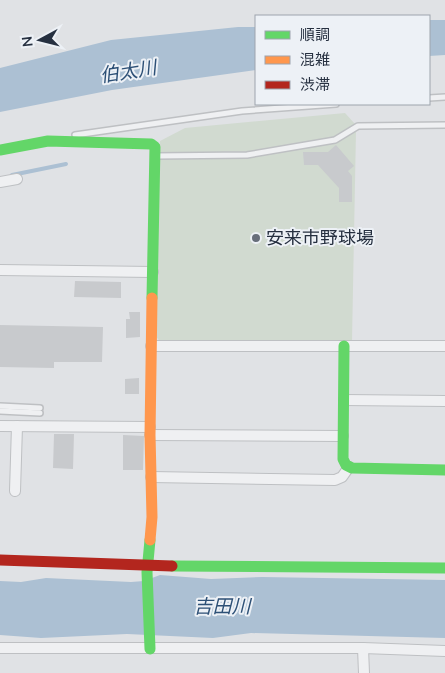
<svg xmlns="http://www.w3.org/2000/svg" width="445" height="673" font-family="Mulish,'Noto Sans JP',sans-serif">
<style>
.green{fill:#d1dad0}
.water{fill:#acc0d3}
.lines{fill:none;stroke-linecap:round;stroke-linejoin:round}
.stream{stroke:#acc0d3;stroke-width:4}
.building{fill:#c8cacd}
.lane-casing{stroke:#bec0c3;stroke-width:8}
.street-casing{stroke:#bec0c3;stroke-width:12}
.lane{stroke:#eff0f2;stroke-width:5}
.street{stroke:#eff0f2;stroke-width:10}
.fast{stroke:#63d668;stroke-width:11}
.slow{stroke:#ff974d;stroke-width:11}
.jam{stroke:#b3261e;stroke-width:11}
.poi-dot{fill:#676e7a;stroke:#edf1f6;stroke-width:2}
.labels{text-anchor:middle;stroke-width:4;stroke-linejoin:round;paint-order:stroke}
.poi-label{font-size:18px;fill:#263040;stroke:#edf1f6;text-anchor:start}
.water-label{font-size:19px;font-style:italic;fill:#2d5076;stroke:#edf1f6}
</style>
<rect width="100%" height="100%" fill="#e0e2e5"/>
<!-- green -->
<polygon class="green" points="345,113 355,124 356,131 352,341 161,343 155,335 160,141 185,128"/>
<!-- water -->
<g class="water">
<polygon points="429,20 445,20 445,55 429,56"/>
<polygon points="238,27 256,27 256,70 112,90 0,112 0,68 111,40"/>
<polygon points="160,575 211,579 262,577 445,580 445,638 251,633 213,638 127,634 41,638 0,635 0,581 21,582 46,578 131,582 144,581"/>
</g>
<g class="lines">
<!-- stream -->
<polyline class="stream" points="12,175 66,164"/>
</g>
<!-- building -->
<g class="building">
<polygon points="336,145 354,166 348,171 352,176 352,202 339,202 339,188 318,165 304,165 303,152 328,152"/>
<polygon points="75,281 121,282 121,298 74,297"/>
<polygon points="129,312 140,312 140,337 126,338 126,319 130,319"/>
<polygon points="0,325 103,327 102,362 54,362 54,368 0,367"/>
<polygon points="139,378 139,394 125,394 125,379"/>
<polygon points="54,434 74,434 73,469 53,468"/>
<polygon points="123,435 144,436 143,470 123,470"/>
</g>
<g class="lines">
<defs>
<g id="lane">
<polyline points="429,98 445,97"/>
<polyline points="75,135 242,111 336,104"/>
<polyline points="156,156 247,155 335,140 358,126 445,125"/>
<polyline points="0,406 40,408"/>
<polyline points="0,411 40,413"/>
</g>
<g id="street">
<polyline points="0,182 17,179"/>
<polyline points="0,270 153,272"/>
<polyline points="151,346 445,346"/>
<polyline points="344,400 445,401"/>
<polyline points="0,426 150,427"/>
<polyline points="150,435 343,436"/>
<polyline points="151,477 335,480 342,477 349,467"/>
<polyline points="15,491 17,426"/>
<polyline points="0,648 363,648 445,651"/>
<polyline points="363,648 364,673"/>
</g>
</defs>
<!-- lane casing -->
<use href="#lane" class="lane-casing"/>
<!-- street casing -->
<use href="#street" class="street-casing"/>
<!-- lane -->
<use href="#lane" class="lane"/>
<!-- street -->
<use href="#street" class="street"/>
<!-- fast -->
<g class="fast">
<polyline points="0,150 48,141 151,144 155,147 152,298"/>
<polyline points="344,346 343,459 346,465 352,468 445,470"/>
<polyline points="150,540 147,572 150,649"/>
<polyline points="172,566 445,568"/>
</g>
<!-- slow -->
<polyline class="slow" points="150,540 152,517 150,435 152,298"/>
<!-- jam -->
<polyline class="jam" points="0,560 172,566"/>
</g>
<!-- markers -->
<circle class="poi-dot" cx="256" cy="238" r="5"/>
<g class="labels">
<!-- poi labels -->
<g class="poi-label">
<text x="266" y="244">安来市野球場</text>
</g>
<!-- water labels -->
<g class="water-label">
<text transform="translate(128 71) rotate(-9)" y="7">伯太川</text>
<text x="222" y="613">吉田川</text>
</g>
</g>
<!-- legend -->
<rect x="255" y="15" width="175" height="90" fill="#edf1f6" stroke="#9da4ad"/>
<rect x="265" y="31" width="25" height="8" fill="#63d668" stroke="#9da4ad"/>
<text x="300" y="40" font-size="15" fill="#263040">順調</text>
<rect x="265" y="56" width="25" height="8" fill="#ff974d" stroke="#9da4ad"/>
<text x="300" y="65" font-size="15" fill="#263040">混雑</text>
<rect x="265" y="81" width="25" height="8" fill="#b3261e" stroke="#9da4ad"/>
<text x="300" y="90" font-size="15" fill="#263040">渋滞</text>
<!-- north arrow -->
<g transform="translate(40 40) rotate(263)" stroke="#edf1f6" stroke-width="4" paint-order="stroke">
<path d="M0-4L9 19L0 12L-9 19Z" fill="#263040"/>
<text y="-8" font-size="14" font-weight="bold" text-anchor="middle" fill="#263040">N</text>
</g>
</svg>
